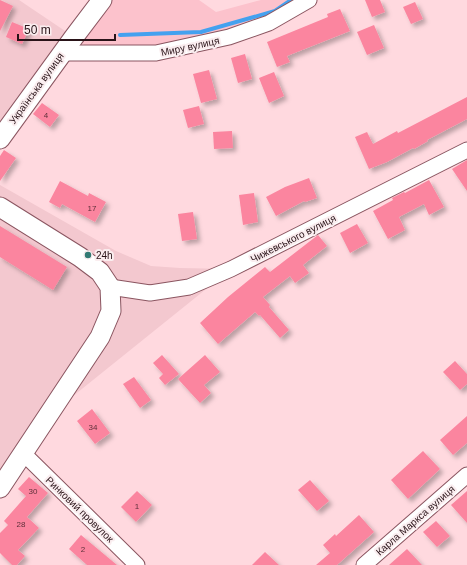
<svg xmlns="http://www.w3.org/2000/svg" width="467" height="565" font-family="Arial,sans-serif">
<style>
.built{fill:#f3c8cf}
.green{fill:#fcc2cc}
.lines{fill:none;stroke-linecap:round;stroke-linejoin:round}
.stream{stroke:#44a1ef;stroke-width:4}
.building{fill:#fb859f;filter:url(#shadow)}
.minor-casing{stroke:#8a5560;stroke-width:17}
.tertiary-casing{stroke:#8a5560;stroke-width:21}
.minor{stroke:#fff;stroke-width:15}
.tertiary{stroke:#fff;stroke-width:19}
.poi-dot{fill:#337a74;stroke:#faedef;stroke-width:1.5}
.labels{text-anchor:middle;stroke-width:4;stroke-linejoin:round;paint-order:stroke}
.number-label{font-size:8px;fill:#5e303a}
.street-label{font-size:10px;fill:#291318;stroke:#faedef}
.poi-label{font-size:10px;fill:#291318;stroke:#faedef;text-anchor:start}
</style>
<defs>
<filter id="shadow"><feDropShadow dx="3.5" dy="3.5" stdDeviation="2" flood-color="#0004"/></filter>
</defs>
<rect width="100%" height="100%" fill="#ffd9df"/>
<!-- built -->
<g class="built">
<polygon points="0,0 19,0 74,37 0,139"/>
<polygon points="0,185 116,251 151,266 180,268 231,269 47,417 0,488"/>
</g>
<!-- green -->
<polygon class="green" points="102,0 199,0 216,12 261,0 306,0 229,37 95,53 74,37"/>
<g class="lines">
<!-- stream -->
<polyline class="stream" points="120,35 201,32 275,11 291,0"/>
</g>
<!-- building -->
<g class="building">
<polygon points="0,0 13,6 0,31"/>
<polygon points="365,0 380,0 385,12 372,17"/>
<polygon points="415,2 423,19 411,24 403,7"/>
<polygon points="340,9 350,31 287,56 290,62 277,67 267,42 328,17 327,14"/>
<polygon points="12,22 29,29 22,44 6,37"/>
<polygon points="374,25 384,48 367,55 357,32"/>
<polygon points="245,54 252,79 238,83 231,58"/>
<polygon points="209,70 217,99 201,103 193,74"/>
<polygon points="274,72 284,96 269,103 259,78"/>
<polygon points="467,97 467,119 427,140 428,141 414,149 413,148 387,162 369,169 355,137 367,132 373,144 397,131 398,133"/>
<polygon points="42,103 59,115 50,127 33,114"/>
<polygon points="199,106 204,124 188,128 183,110"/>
<polygon points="232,131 233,148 214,149 213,132"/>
<polygon points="4,150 16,158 0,181 0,156"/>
<polygon points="467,160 467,191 452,169"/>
<polygon points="309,178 317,198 305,202 304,201 276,216 266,197 285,187"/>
<polygon points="429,180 444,207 429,215 424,204 399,217 405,230 388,239 373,211 393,200 392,198 404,192 405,193"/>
<polygon points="60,181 88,196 89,193 106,202 95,222 62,204 60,208 49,202"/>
<polygon points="254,193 258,222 243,225 239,195"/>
<polygon points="193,212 197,239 182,241 178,214"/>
<polygon points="357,224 368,243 350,253 340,233"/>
<polygon points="0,226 67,267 53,290 0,257"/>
<polygon points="318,235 327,246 303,265 309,273 295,283 290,276 263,297 270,305 269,307 289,330 280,338 260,315 259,316 255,312 218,344 200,323 228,297 265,267 270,272"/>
<polygon points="162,355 179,374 165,385 159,378 163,374 153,363"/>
<polygon points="205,355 220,372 204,385 211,393 200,403 178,379"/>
<polygon points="455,361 467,374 467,384 460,390 443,372"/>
<polygon points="134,377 151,400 140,408 123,384"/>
<polygon points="92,409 110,433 95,444 77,421"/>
<polygon points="467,416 467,443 453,455 440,440"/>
<polygon points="423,451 440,469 408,499 391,480"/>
<polygon points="29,477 48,493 27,517 39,528 18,550 25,556 17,565 12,565 0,553 0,533 8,525 4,521 26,496 18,489"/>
<polygon points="310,480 329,501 317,511 298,490"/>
<polygon points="137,491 152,505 136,522 121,507"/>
<polygon points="467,491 467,523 451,505"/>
<polygon points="359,515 374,532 337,565 316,565 330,553 323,545 335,534 336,536"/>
<polygon points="436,521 450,536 437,547 423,532"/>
<polygon points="81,535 117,565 87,565 69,549"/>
<polygon points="407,549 422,565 389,565"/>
<polygon points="265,552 279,565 252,565"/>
</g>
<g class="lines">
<defs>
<g id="minor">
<polyline points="62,53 156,53 229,37 269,23 309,0"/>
<polyline points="110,287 150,293 189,287 231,269 467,150"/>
<polyline points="23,453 137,565"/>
<polyline points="364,565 467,475"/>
</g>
<g id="tertiary">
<polyline points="0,139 74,37 102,0"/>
<polyline points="0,207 80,257 100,272 110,287 111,311 100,337 0,488"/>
</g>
</defs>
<!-- minor casing -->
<use href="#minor" class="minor-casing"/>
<!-- tertiary casing -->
<use href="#tertiary" class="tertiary-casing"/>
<!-- minor -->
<use href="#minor" class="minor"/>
<!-- tertiary -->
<use href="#tertiary" class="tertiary"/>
</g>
<!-- markers -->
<circle class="poi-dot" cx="88" cy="255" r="4"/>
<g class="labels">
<!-- number labels -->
<g class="number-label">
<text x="46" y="118">4</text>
<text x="92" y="211">17</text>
<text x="93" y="430">34</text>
<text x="33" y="494">30</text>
<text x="137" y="509">1</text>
<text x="21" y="527">28</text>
<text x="83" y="552">2</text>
</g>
<!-- street labels -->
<g class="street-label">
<text transform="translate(190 46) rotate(-12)" y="4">Миру вулиця</text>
<text transform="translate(36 88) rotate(-54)" y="4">Українська вулиця</text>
<text transform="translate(293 238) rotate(-27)" y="4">Чижевського вулиця</text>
<text transform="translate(80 509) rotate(44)" y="4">Ринковий провулок</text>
<text transform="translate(415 520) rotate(-41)" y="4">Карла Маркса вулиця</text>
</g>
<!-- poi labels -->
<g class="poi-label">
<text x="96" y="259">24h</text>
</g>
</g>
<!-- scale -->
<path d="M18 34v6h97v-6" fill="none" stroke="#291318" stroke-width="2"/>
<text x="24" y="34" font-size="12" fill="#291318" stroke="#faedef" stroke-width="3" paint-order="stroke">50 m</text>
</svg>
